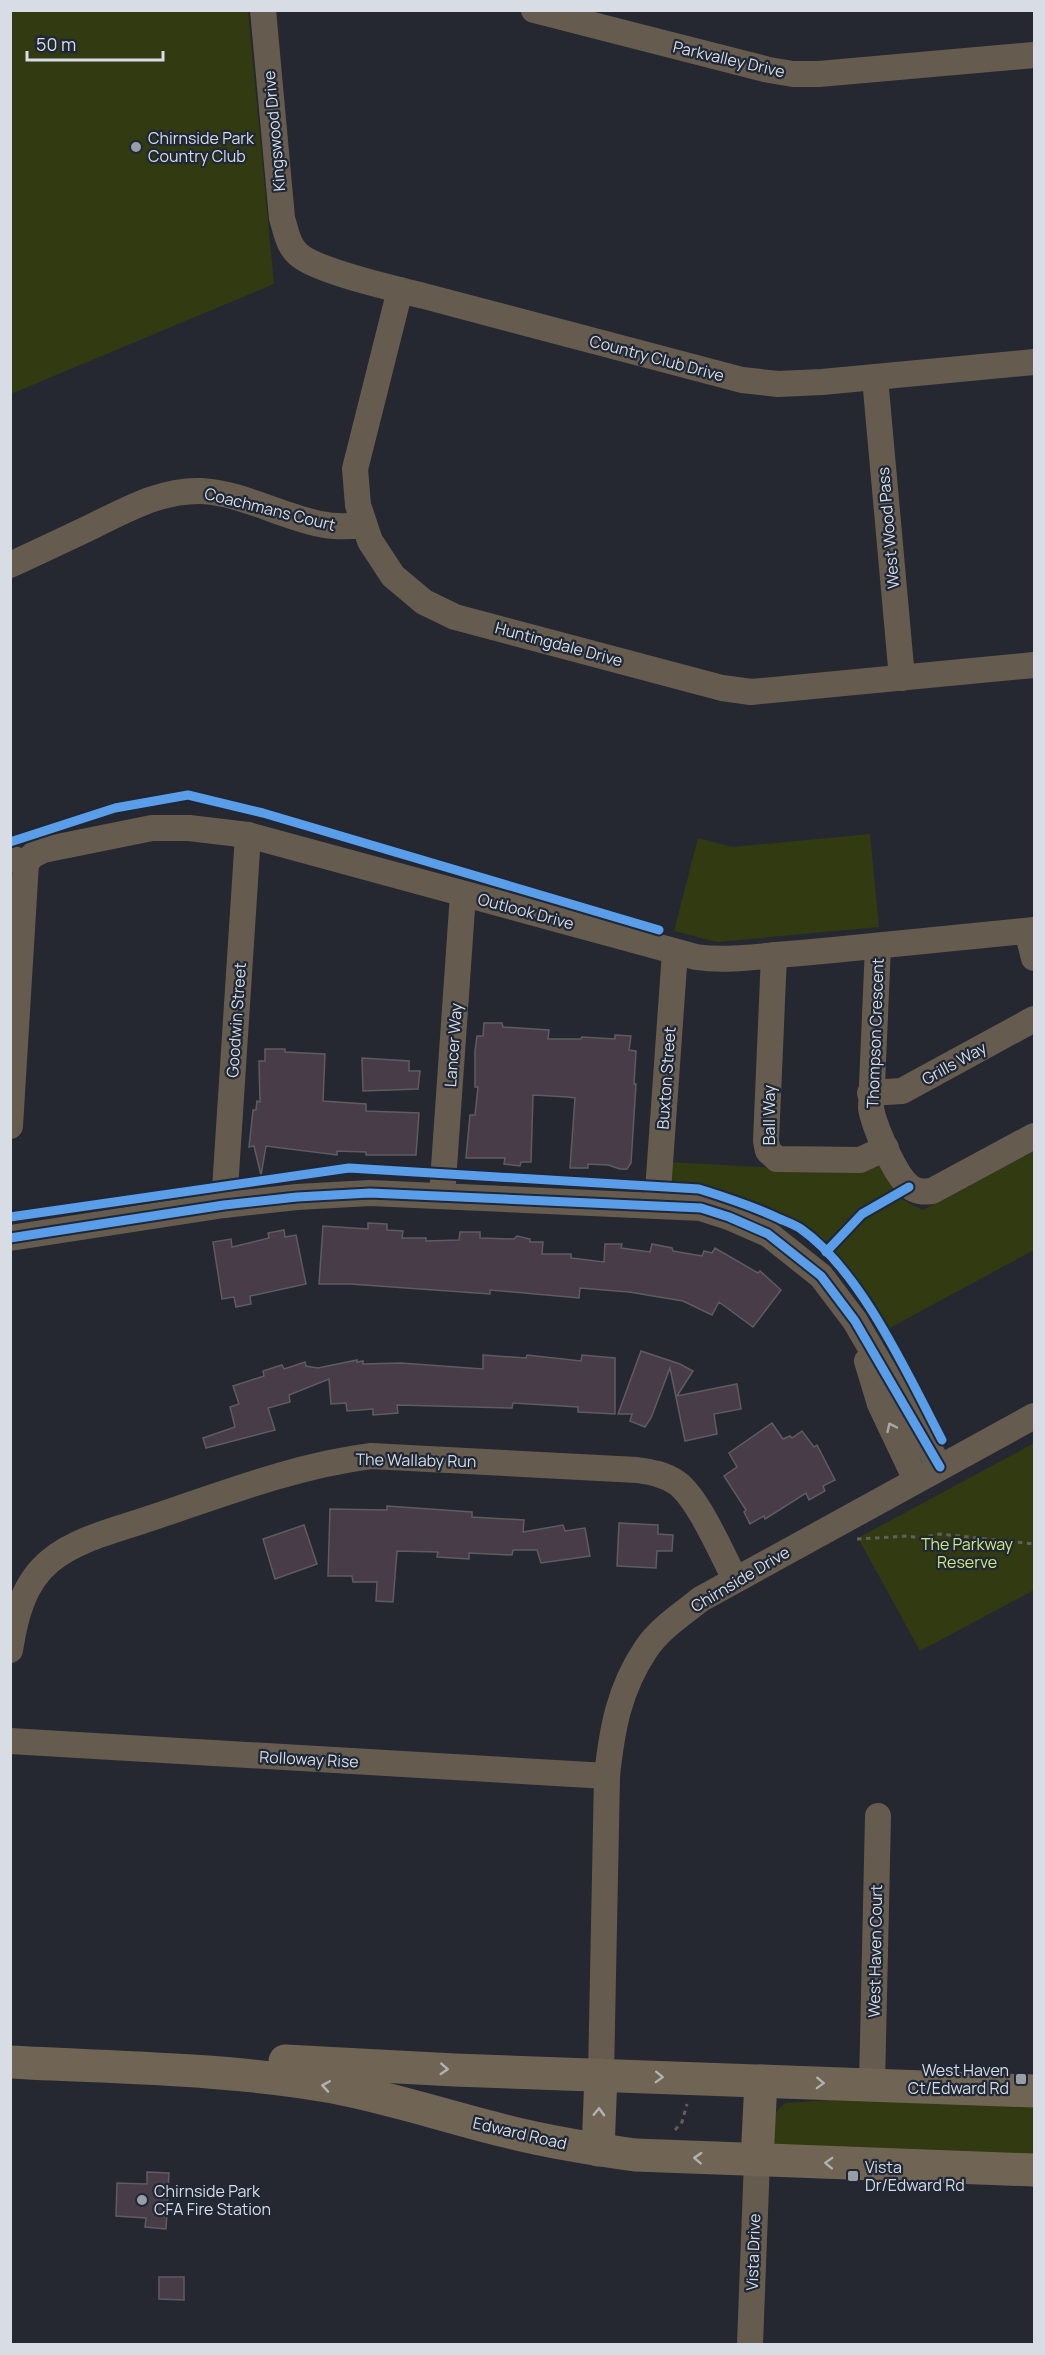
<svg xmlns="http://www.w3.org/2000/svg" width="1045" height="2355" font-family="Manrope,sans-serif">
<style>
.green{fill:#313a11}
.building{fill:#473c48;stroke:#5e5c62;stroke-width:1.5}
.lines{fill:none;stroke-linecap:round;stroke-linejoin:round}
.path{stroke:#635e5a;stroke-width:3;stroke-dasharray:4.5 4.5;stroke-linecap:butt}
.minor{stroke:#655c4f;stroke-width:26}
.major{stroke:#706455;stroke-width:33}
.cycleway-casing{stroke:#202735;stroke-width:13}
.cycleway{stroke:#5a9eea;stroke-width:9}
.oneway{stroke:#a9a9a9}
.oneway2{stroke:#b3b2b3}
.poi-dot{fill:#999da6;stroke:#202735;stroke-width:2}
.labels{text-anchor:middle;stroke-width:4.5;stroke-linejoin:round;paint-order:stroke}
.street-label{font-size:16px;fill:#d7dce5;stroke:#202735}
.poi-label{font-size:16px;fill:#d7dce5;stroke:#202735;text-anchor:start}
.park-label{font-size:16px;fill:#cee87d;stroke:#202735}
</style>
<rect width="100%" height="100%" fill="#252830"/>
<!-- green -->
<g class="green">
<polygon points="11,10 248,11 274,284 11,394"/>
<polygon points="870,834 879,927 717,942 674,931 698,838 732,847"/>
<path d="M1034,1151V1250L886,1330C859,1278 827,1241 774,1213C765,1208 756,1202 746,1198C721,1190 696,1186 670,1182V1162L853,1172L879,1164L886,1166L903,1200L923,1210Z"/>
<polygon points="1034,1443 1034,1590 920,1651 858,1538"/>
<path d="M846,2099L1034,2103V2160L778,2147L773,2142C773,2126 770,2112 786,2103Z"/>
</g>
<!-- building -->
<g class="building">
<polygon points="484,1023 502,1023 503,1027 549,1030 548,1039 581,1039 582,1037 615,1039 615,1035 631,1036 629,1050 636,1051 634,1084 636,1084 631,1163 627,1169 620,1169 608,1165 588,1164 588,1168 570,1168 575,1098 568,1097 533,1095 531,1162 521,1162 520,1166 504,1164 505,1158 466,1158 470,1115 475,1115 478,1087 475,1087 475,1051 477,1036 483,1036"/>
<polygon points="265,1049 285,1049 285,1052 325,1054 323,1101 366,1104 366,1111 419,1113 416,1155 366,1155 366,1152 337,1151 337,1155 266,1146 261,1175 254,1146 249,1147 253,1110 256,1110 257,1101 260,1102 259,1061 265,1061"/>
<polygon points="362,1058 409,1061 409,1071 420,1071 418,1089 363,1091"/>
<polygon points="368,1223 387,1224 387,1230 403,1231 402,1238 426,1238 426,1241 459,1240 460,1232 480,1232 480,1238 514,1239 517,1236 530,1239 530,1242 543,1242 542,1254 571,1254 571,1258 604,1262 605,1244 622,1244 621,1248 650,1252 652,1244 672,1248 673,1251 702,1256 704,1251 712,1253 715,1248 758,1273 760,1271 781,1290 753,1327 719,1302 712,1315 683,1301 629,1292 580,1288 579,1298 490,1290 490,1294 350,1284 319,1284 323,1226 368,1229"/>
<polygon points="284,1230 285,1237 296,1235 306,1284 250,1296 251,1304 236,1307 234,1297 222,1299 213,1242 231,1239 232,1247 269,1238 268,1233"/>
<polygon points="641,1351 680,1364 693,1371 677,1396 737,1384 741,1409 714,1414 717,1434 685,1441 670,1368 651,1418 645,1427 630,1421 632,1414 618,1414"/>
<polygon points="483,1355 526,1358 527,1355 581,1361 582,1355 615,1358 615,1414 578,1412 578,1407 513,1403 512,1408 397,1405 398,1413 373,1415 373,1409 347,1411 346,1403 331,1404 329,1379 289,1395 290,1402 268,1408 275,1430 206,1448 203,1438 235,1427 230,1407 239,1404 233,1386 264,1376 263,1371 282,1365 284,1369 305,1362 306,1366 318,1368 357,1360 357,1362 363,1361 363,1364 401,1363 483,1369"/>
<polygon points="772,1423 783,1439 790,1436 792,1438 802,1431 814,1447 817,1445 835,1480 823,1486 825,1491 809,1500 806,1493 765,1519 764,1516 750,1524 744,1512 746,1510 724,1476 737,1467 729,1453"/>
<polygon points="387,1506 472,1512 472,1517 524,1520 523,1532 563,1525 565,1531 585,1528 590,1556 541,1563 537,1550 513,1550 512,1555 469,1553 469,1559 437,1557 438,1552 397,1551 393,1602 376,1601 377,1582 353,1582 352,1576 328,1576 330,1509 387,1510"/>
<polygon points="619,1523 658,1525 658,1534 673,1535 672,1551 657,1551 656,1568 617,1566"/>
<polygon points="304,1525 317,1564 275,1579 263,1539"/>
<polygon points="147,2172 169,2173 166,2229 145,2227 146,2218 116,2216 117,2183 147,2184"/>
<polygon points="159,2277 184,2277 184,2300 159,2299"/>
</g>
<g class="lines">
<!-- path -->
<g class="path">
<polyline points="857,1539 908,1536 920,1538 940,1534 1034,1544"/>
<polyline points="675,2130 682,2122 687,2104"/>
</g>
<!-- minor -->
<g class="minor">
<path d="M263,10L282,218C286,231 288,246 299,255C319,272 396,289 424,296C530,324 636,352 742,380L778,384L822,382L1034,362"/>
<polyline points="534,10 769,70 793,74 819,74 1034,55"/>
<polyline points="400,290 355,469 358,505 370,541 393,576 424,602 455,617 722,688 751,692 1034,665"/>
<polyline points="875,378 902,678"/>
<path d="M10,565C38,552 66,539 93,526C128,509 161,490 201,491C255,493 311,537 364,524"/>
<path d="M10,858L26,863L33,855L43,850L152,828H189L248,835L696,957C731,962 766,955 801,953C879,946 957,937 1034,930"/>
<polyline points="1027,931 1034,958"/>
<path d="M878,946L871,1108C874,1126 895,1175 909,1186C916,1192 923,1192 932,1191L1034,1136"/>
<polyline points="774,955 766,1141 768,1151 777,1159 860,1160 886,1148"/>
<polyline points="870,1093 902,1091 1034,1019"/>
<polyline points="10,1126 26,863"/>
<polyline points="442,1196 463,894"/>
<polyline points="224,1205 248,835"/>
<polyline points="657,1205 675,952"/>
<polyline points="10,1238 224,1205 297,1197 370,1193 701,1208 729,1217 768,1234 821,1276 855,1321 940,1467"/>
<polyline points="867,1361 880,1404 916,1480"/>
<path d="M10,1650C15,1618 23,1583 50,1561C78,1538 117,1530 151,1518C223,1494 294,1466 371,1456L637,1470C651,1472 664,1474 677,1483C698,1498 722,1554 735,1579"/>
<polyline points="10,1741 607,1776"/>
<path d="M601,2075L607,1776C612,1729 619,1689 646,1649C659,1629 682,1614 701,1599L1034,1416"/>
<polyline points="872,2085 878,1816"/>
<polyline points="750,2344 757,2160"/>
</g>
<!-- major -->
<g class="major">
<polyline points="285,2061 455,2070 1034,2091"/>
<path d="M10,2062C118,2068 227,2068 333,2087C391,2098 448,2117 505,2131C548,2142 592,2149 635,2155L1034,2170"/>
<polyline points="598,2150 601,2075"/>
<polyline points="757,2160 761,2081"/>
</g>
<defs>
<g id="cycleway">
<polyline points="10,842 115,808 188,795 263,813 659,930"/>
<path d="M10,1217L349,1168L699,1189C728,1198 753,1206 780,1219C787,1222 795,1225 801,1229C861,1271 908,1375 942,1440"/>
<polyline points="10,1238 224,1205 297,1197 370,1193 701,1208 729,1217 768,1234 821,1276 855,1321 940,1467"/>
<polyline points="826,1252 862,1214 909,1187"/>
</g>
</defs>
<!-- cycleway casing -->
<use href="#cycleway" class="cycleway-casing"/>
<!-- cycleway -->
<use href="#cycleway" class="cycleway"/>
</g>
<!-- one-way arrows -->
<defs><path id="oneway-chevron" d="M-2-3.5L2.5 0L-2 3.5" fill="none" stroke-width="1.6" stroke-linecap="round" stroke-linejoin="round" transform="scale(1.5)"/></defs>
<use class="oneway" href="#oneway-chevron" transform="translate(891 1427) rotate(-115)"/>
<g class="oneway2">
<use href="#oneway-chevron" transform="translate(444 2069) rotate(3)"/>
<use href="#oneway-chevron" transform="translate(659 2077) rotate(2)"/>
<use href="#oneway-chevron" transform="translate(820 2083) rotate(2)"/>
<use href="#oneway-chevron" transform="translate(326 2086) rotate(-171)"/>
<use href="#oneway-chevron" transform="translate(599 2112) rotate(-88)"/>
<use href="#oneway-chevron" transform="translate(698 2158) rotate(-177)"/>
<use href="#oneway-chevron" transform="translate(829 2163) rotate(-178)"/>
</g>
<!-- markers -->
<g class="poi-dot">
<circle cx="136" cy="147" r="6"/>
<rect x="1015" y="2073" width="12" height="12" rx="3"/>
<rect x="847" y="2170" width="12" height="12" rx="3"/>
<circle cx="142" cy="2200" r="6"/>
</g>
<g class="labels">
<!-- street labels -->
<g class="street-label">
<text transform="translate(729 59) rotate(13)" y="6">Parkvalley Drive</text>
<text transform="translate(274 131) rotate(-95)" y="6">Kingswood Drive</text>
<text transform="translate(657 358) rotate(15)" y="6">Country Club Drive</text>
<text transform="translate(270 509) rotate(14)" y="6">Coachmans Court</text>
<text transform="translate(888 528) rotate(-95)" y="6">West Wood Pass</text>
<text transform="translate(559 644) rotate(15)" y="6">Huntingdale Drive</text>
<text transform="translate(526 911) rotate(15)" y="6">Outlook Drive</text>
<text transform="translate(236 1020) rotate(-86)" y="6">Goodwin Street</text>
<text transform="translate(875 1033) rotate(-88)" y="6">Thompson Crescent</text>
<text transform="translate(453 1045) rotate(-86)" y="6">Lancer Way</text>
<text transform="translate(954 1063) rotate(-29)" y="6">Grills Way</text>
<text transform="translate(666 1078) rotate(-86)" y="6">Buxton Street</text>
<text transform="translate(769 1115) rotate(-90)" y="6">Ball Way</text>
<text transform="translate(416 1460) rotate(1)" y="6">The Wallaby Run</text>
<text transform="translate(740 1579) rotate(-31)" y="6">Chirnside Drive</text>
<text transform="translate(309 1759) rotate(3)" y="6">Rolloway Rise</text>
<text transform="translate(875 1951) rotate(-89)" y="6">West Haven Court</text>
<text transform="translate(520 2133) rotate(13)" y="6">Edward Road</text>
<text transform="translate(753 2252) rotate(-88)" y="6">Vista Drive</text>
</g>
<!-- poi labels -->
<g class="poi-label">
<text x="148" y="144">Chirnside Park<tspan x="148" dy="18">Country Club</tspan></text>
<text x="1009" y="2076" text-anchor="end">West Haven<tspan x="1009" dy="18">Ct/Edward Rd</tspan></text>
<text x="865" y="2173">Vista<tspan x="865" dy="18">Dr/Edward Rd</tspan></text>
<text x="154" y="2197">Chirnside Park<tspan x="154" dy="18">CFA Fire Station</tspan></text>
</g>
<!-- park labels -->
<g class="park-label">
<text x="967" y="1550">The Parkway<tspan x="967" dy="18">Reserve</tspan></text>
</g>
</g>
<!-- border -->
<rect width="1045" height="2355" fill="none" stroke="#d7dce5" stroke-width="24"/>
<!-- scale -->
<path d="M27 51v9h136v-9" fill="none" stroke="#d7dce5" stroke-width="3"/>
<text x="36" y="51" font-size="18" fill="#d7dce5" stroke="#202735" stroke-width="4.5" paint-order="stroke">50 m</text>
</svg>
